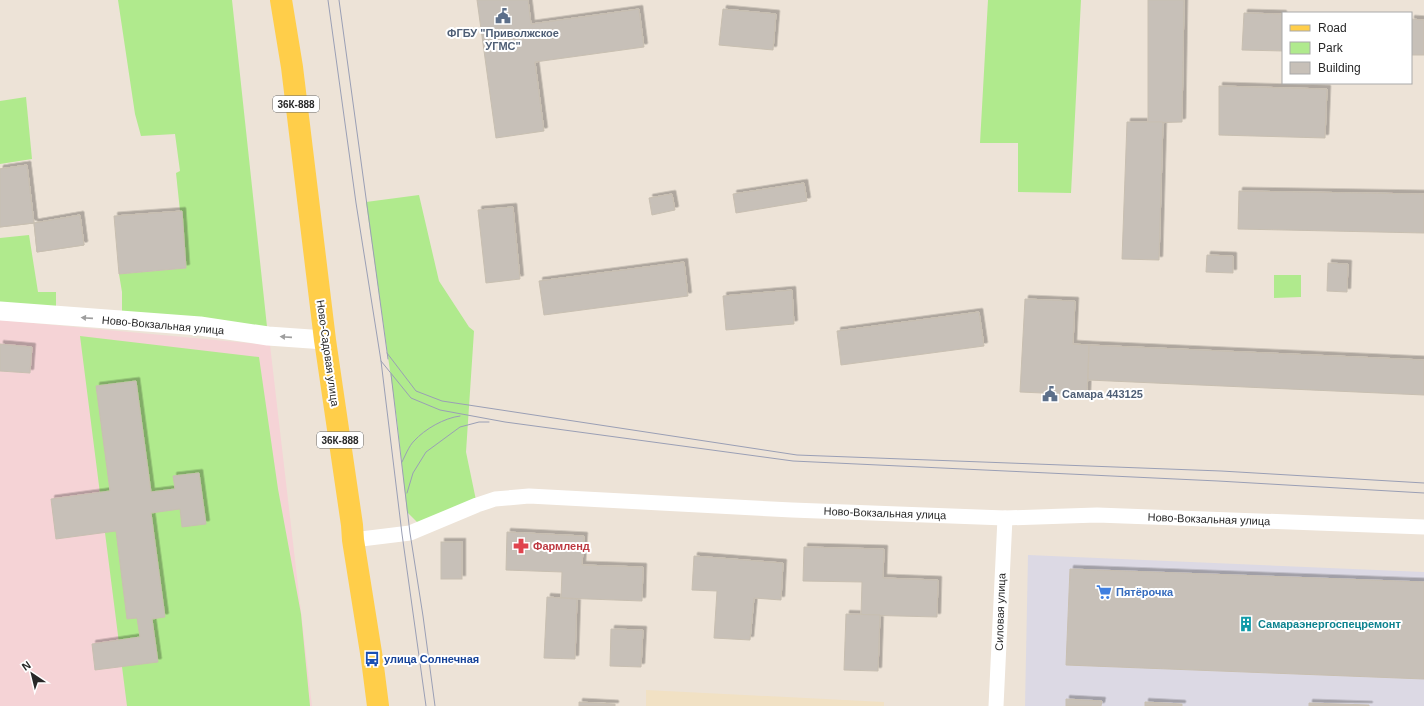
<svg xmlns="http://www.w3.org/2000/svg" width="1424" height="706" font-family="Arial,sans-serif">
<style>
.industrial{fill:#dcd9e4}
.education{fill:#f1e1c4}
.medical{fill:#f5d3d6}
.green{fill:#b0ea8d}
.building{fill:#c7c0b8;stroke:#c8bfb1;filter:url(#shadow)}
.lines{fill:none;stroke-linecap:round;stroke-linejoin:round}
.minor{stroke:#fff;stroke-width:15}
.tertiary{stroke:#fff;stroke-width:19}
.primary{stroke:#ffce4a;stroke-width:22}
.tram{stroke:#9a9fb5;stroke-width:1}
.oneway{fill:#9e9e9e}
.labels{text-anchor:middle;stroke-width:4;stroke-linejoin:round;paint-order:stroke}
.shield{fill:#fff;stroke:#686868;stroke-width:1}
.shield-label{font-size:10px;font-weight:bold;fill:#282828}
.service-label{font-size:11px;font-weight:bold;fill:#4e5e75;stroke:#fff}
.street-label{font-size:11px;fill:#282828;stroke:#fff}
.health-label{font-size:11px;font-weight:bold;fill:#be3a42;stroke:#fff;text-anchor:start}
.shop-label{font-size:11px;font-weight:bold;fill:#366cbe;stroke:#fff;text-anchor:start}
.culture-label{font-size:11px;font-weight:bold;fill:#0d838f;stroke:#fff;text-anchor:start}
.transit-label{font-size:11px;font-weight:bold;fill:#164399;stroke:#fff;text-anchor:start}
</style>
<defs>
<filter id="shadow"><feDropShadow dx="3.5" dy="-3.5" stdDeviation="0" flood-color="#0004"/></filter>
</defs>
<rect width="100%" height="100%" fill="#ede3d7"/>
<!-- industrial -->
<polygon class="industrial" points="1028,555 1424,572 1424,706 1025,706"/>
<!-- education -->
<polygon class="education" points="646,690 884,702 884,706 646,706"/>
<!-- medical -->
<polygon class="medical" points="0,320 270,345 312,706 0,706"/>
<!-- green -->
<g class="green">
<polygon points="118,0 232,0 268,336 122,321 122,292 119,274 186,268 176,173 180,171 175,134 141,136 135,114"/>
<polygon points="988,0 1081,0 1071,193 1018,192 1018,143 980,143"/>
<polygon points="26,97 32,159 0,164 0,101"/>
<polygon points="419,195 439,281 469,327 474,331 466,452 477,505 423,528 407,512 397,420 366,202"/>
<polygon points="29,235 38,292 56,292 56,316 0,311 0,238"/>
<polygon points="1274,275 1301,275 1301,297 1274,298"/>
<polygon points="80,336 259,357 278,489 301,614 310,706 127,706"/>
</g>
<!-- building -->
<g class="building">
<polygon points="477,0 528,0 531,24 639,9 644,47 535,62 544,131 496,138"/>
<polygon points="1148,0 1184,0 1182,122 1148,123"/>
<polygon points="723,9 776,14 773,50 719,45"/>
<polygon points="1244,13 1283,14 1283,51 1242,50"/>
<polygon points="1411,19 1424,20 1424,55 1411,55"/>
<polygon points="1219,86 1327,89 1325,138 1219,135"/>
<polygon points="1127,122 1163,122 1159,260 1122,259"/>
<polygon points="27,165 34,223 0,227 0,169"/>
<polygon points="27,165 34,223 0,227 0,169"/>
<polygon points="804,183 807,201 736,213 733,194"/>
<polygon points="1239,191 1424,194 1424,233 1238,229"/>
<polygon points="672,194 675,210 652,215 649,198"/>
<polygon points="513,207 520,279 486,283 478,210"/>
<polygon points="182,211 186,268 119,274 114,216"/>
<polygon points="80,215 84,245 37,252 34,223"/>
<polygon points="80,215 84,245 37,252 34,223"/>
<polygon points="1207,255 1233,256 1233,273 1206,272"/>
<polygon points="684,262 688,296 544,315 539,281"/>
<polygon points="1328,263 1348,264 1347,292 1327,291"/>
<polygon points="792,290 794,324 726,330 723,296"/>
<polygon points="1025,299 1075,301 1073,344 1089,345 1087,395 1020,392"/>
<polygon points="979,312 984,346 841,365 837,331"/>
<polygon points="0,344 32,347 30,373 0,371"/>
<polygon points="1089,345 1424,360 1424,395 1088,380"/>
<polygon points="136,381 151,492 175,489 173,476 199,473 206,524 182,527 180,509 151,513 165,617 152,619 158,662 95,670 92,644 140,637 137,618 127,619 116,531 56,539 51,499 110,491 96,386"/>
<polygon points="507,532 584,536 582,565 643,567 642,601 561,598 562,572 506,570"/>
<rect x="441" y="542" width="21" height="37"/>
<polygon points="804,547 884,549 883,578 938,580 937,617 861,615 862,582 803,581"/>
<polygon points="694,556 783,563 781,600 754,598 750,640 714,638 717,591 692,590"/>
<polygon points="1070,569 1424,582 1424,679 1066,665"/>
<polygon points="547,597 577,599 575,659 544,658"/>
<polygon points="846,614 880,615 878,671 844,670"/>
<polygon points="611,629 643,630 641,667 610,666"/>
<polygon points="1066,699 1102,701 1101,706 1066,706"/>
<polygon points="579,702 615,704 615,706 579,706"/>
<polygon points="1145,702 1182,704 1182,706 1145,706"/>
<polygon points="1309,703 1369,705 1369,706 1309,706"/>
</g>
<g class="lines">
<!-- minor -->
<g class="minor">
<polyline points="353,540 410,533 477,505 495,499 529,496 792,510 1005,518 1097,515 1424,527"/>
<polyline points="996,706 1005,518"/>
</g>
<!-- tertiary -->
<polyline class="tertiary" points="0,311 200,326 268,336 325,340"/>
<!-- primary -->
<polyline class="primary" points="281,0 292,67 325,340 352,525 353,540 372,659 378,706"/>
<!-- tram -->
<g class="tram">
<polyline points="328,0 356,203 381,361 402,534 426,706"/>
<polyline points="339,0 388,359"/>
<polyline points="387,353 416,391 442,401 797,455 1221,471 1424,483"/>
<polyline points="381,361 411,398 440,410 505,422 793,461 1218,481 1424,493"/>
<polyline points="391,374 410,533 423,616 435,706"/>
<path d="M402,462C405,456 409,446 414,441C425,429 444,418 460,416"/>
<polyline points="407,493 413,473 426,452 460,427 479,422 489,422"/>
</g>
</g>
<!-- one-way arrows -->
<defs><path id="oneway-solid" d="M-6-.8H1V-3.2L6.5 0L1 3.2V.8H-6Z"/></defs>
<g class="oneway">
<use href="#oneway-solid" transform="translate(87 318) rotate(-176)"/>
<use href="#oneway-solid" transform="translate(286 337) rotate(-176)"/>
</g>
<!-- icons -->
<defs>
<symbol id="civic-bare" viewBox="-9 -9 18 18"><path d="M-.6-6.5H3V-4.5H.6V-3L4-1V1h2V6H-6V1h2V-1L-.6-3ZM-1.2 2.5V6h2.4V2.5Z" fill="#5c6f8a" stroke="#fff" stroke-width="2.5" paint-order="stroke"/></symbol>
<symbol id="pharmacy-bare" viewBox="-9 -9 18 18"><path d="M-2-6h4v4h4v4h-4v4h-4v-4h-4v-4h4Z" fill="#e0444e" stroke="#fff" stroke-width="2.5" paint-order="stroke"/></symbol>
<symbol id="supermarket-bare" viewBox="-9 -9 18 18"><path d="M-6-5.5h2.5l.6 2H6L4.5 2H-2.5L-4.4-4H-6ZM-1.5 3.2a1.3 1.3 0 1 0 .1 0ZM3 3.2a1.3 1.3 0 1 0 .1 0Z" fill="#3f7fe0" stroke="#fff" stroke-width="2.5" paint-order="stroke"/></symbol>
<symbol id="building-bare" viewBox="-9 -9 18 18"><path d="M-4-6H4V6H1V3H-1V6H-4ZM-2.5-4.3h1.7v1.8h-1.7ZM.8-4.3h1.7v1.8H.8ZM-2.5-1h1.7V.8h-1.7ZM.8-1h1.7V.8H.8Z" fill="#0f9aa8" stroke="#fff" stroke-width="2.5" paint-order="stroke"/></symbol>
<symbol id="bus-bare" viewBox="-9 -9 18 18"><path d="M-5-6H5V4H4V6H2V4H-2V6H-4V4H-5ZM-3.5-4V0h7V-4ZM-3.5 1.2v1.5H-2V1.2ZM2 1.2v1.5H3.5V1.2Z" fill="#1a4fb4" stroke="#fff" stroke-width="2.5" paint-order="stroke"/></symbol>
</defs>
<g fill-rule="evenodd">
<use href="#civic-bare" x="492" y="5" width="22" height="22"/>
<use href="#civic-bare" x="1039" y="383" width="22" height="22"/>
<use href="#pharmacy-bare" x="510" y="535" width="22" height="22"/>
<use href="#supermarket-bare" x="1093" y="581" width="22" height="22"/>
<use href="#building-bare" x="1235" y="613" width="22" height="22"/>
<use href="#bus-bare" x="361" y="648" width="22" height="22"/>
</g>
<g class="labels">
<!-- shield labels -->
<g class="shield">
<rect x="273" y="96" width="46" height="16" rx="3"/>
<rect x="317" y="432" width="46" height="16" rx="3"/>
</g>
<g class="shield-label">
<text x="296" y="108">36К-888</text>
<text x="340" y="444">36К-888</text>
</g>
<!-- service labels -->
<g class="service-label">
<text x="503" y="37">ФГБУ "Приволжское<tspan x="503" dy="13">УГМС"</tspan></text>
<text x="1062" y="398" text-anchor="start">Самара 443125</text>
</g>
<!-- street labels -->
<g class="street-label">
<text transform="translate(163 325) rotate(5)" y="4">Ново-Вокзальная улица</text>
<text transform="translate(328 353) rotate(82)" y="4">Ново-Садовая улица</text>
<text transform="translate(885 513) rotate(2)" y="4">Ново-Вокзальная улица</text>
<text transform="translate(1209 519) rotate(2)" y="4">Ново-Вокзальная улица</text>
<text transform="translate(1000 612) rotate(-88)" y="4">Силовая улица</text>
</g>
<!-- health labels -->
<g class="health-label">
<text x="533" y="550">Фармленд</text>
</g>
<!-- shop labels -->
<g class="shop-label">
<text x="1116" y="596">Пятёрочка</text>
</g>
<!-- culture labels -->
<g class="culture-label">
<text x="1258" y="628">Самараэнергоспецремонт</text>
</g>
<!-- transit labels -->
<g class="transit-label">
<text x="384" y="663">улица Солнечная</text>
</g>
</g>
<!-- legend -->
<rect x="1282" y="12" width="130" height="72" fill="#ffffff" stroke="#a9a9a9"/>
<rect x="1290" y="25" width="20" height="6" fill="#ffce4a" stroke="#a9a9a9"/>
<text x="1318" y="32" font-size="12" fill="#282828">Road</text>
<rect x="1290" y="42" width="20" height="12" fill="#b0ea8d" stroke="#a9a9a9"/>
<text x="1318" y="52" font-size="12" fill="#282828">Park</text>
<rect x="1290" y="62" width="20" height="12" fill="#c7c0b8" stroke="#a9a9a9"/>
<text x="1318" y="72" font-size="12" fill="#282828">Building</text>
<!-- north arrow -->
<g transform="translate(32 674) rotate(325)" stroke="#ffffff" stroke-width="3" paint-order="stroke">
<path d="M0-3L7 15L0 10L-7 15Z" fill="#282828"/>
<text y="-6" font-size="11" font-weight="bold" text-anchor="middle" fill="#282828">N</text>
</g>
</svg>
